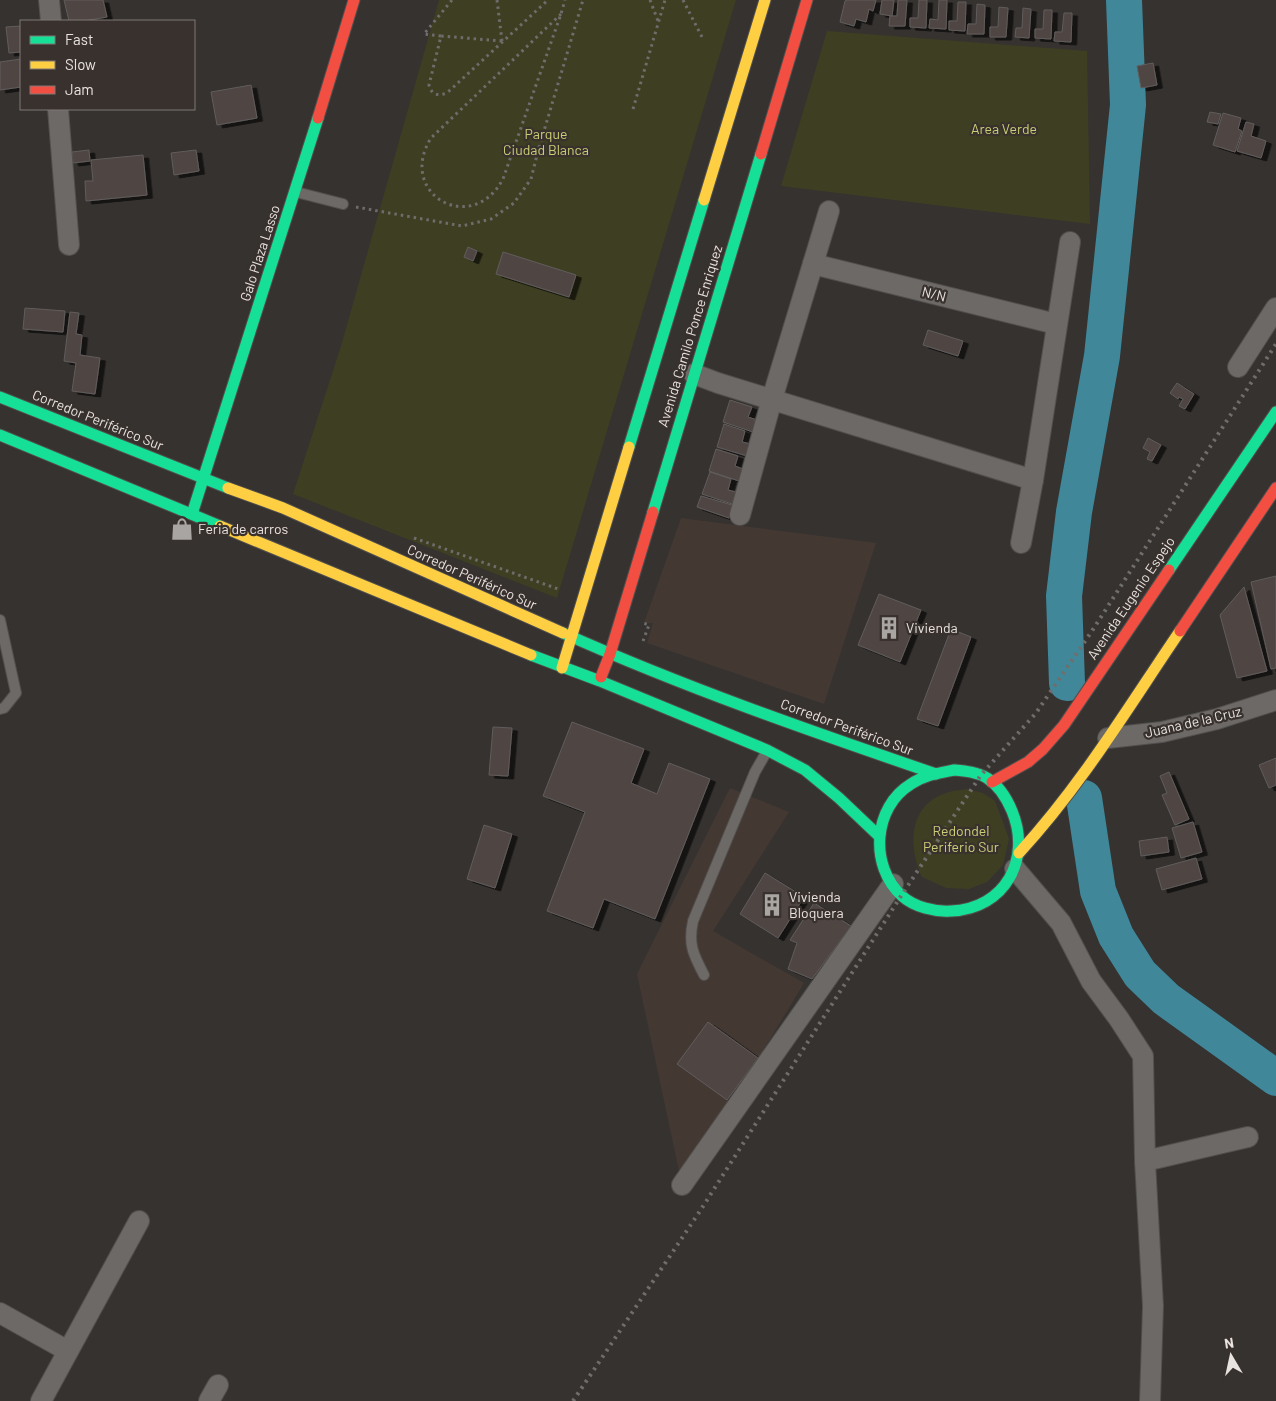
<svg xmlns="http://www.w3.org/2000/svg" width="1276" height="1401" font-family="Barlow,sans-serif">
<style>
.built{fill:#443832}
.green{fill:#3e3f22}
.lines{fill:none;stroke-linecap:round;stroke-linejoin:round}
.river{stroke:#408799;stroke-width:36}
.building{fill:#504442;stroke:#605d5d;filter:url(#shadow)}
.lane-casing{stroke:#514f4d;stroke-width:12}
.street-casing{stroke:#514f4d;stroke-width:22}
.fast-casing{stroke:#514f4d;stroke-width:13}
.slow-casing{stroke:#514f4d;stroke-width:13}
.jam-casing{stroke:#514f4d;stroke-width:13}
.path{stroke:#6f6d6c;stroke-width:3;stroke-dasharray:2.5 4;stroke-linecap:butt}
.lane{stroke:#6c6967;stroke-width:10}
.street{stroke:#6c6967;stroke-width:20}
.fast{stroke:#16e098;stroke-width:11}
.slow{stroke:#ffcf43;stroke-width:11}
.jam{stroke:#f24e42;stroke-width:11}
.rail{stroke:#706e6c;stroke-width:4;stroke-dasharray:2.5 5;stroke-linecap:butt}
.labels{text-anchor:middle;stroke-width:4.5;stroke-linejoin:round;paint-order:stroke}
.park-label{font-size:14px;fill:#cace76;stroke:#38312d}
.street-label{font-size:14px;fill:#e8e3e1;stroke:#38312d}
.poi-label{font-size:14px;fill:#e8e3e1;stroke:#38312d;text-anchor:start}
</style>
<defs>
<filter id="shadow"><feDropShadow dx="5.5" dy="3" stdDeviation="0" flood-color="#0009"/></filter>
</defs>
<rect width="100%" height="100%" fill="#353230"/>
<!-- built -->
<g class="built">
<polygon points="681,518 876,543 824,704 647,643 653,623 644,623"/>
<polygon points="730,788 789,812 713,931 804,983 682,1185 637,974"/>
</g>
<!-- green -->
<g class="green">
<polygon points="439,0 736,0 557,598 293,494 341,346"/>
<polygon points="827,31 1087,51 1090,224 781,186"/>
<path d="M968,789L983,793L995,801L1009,839L1003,865L987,882L969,889L946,888L922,877C908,845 908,804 949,792C955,790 962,790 968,789Z"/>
</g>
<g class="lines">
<!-- river -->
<g class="river">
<polyline points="1067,683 1064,596 1074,512 1102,356 1128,105 1124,0"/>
<polyline points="1084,798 1098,891 1116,936 1140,974 1166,999 1276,1078"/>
</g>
</g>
<!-- building -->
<g class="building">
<polygon points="64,0 103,0 107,17 84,21 69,21"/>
<polygon points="847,0 876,0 873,11 869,9 866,22 856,19 854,26 840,22 845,1"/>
<polygon points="882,0 894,0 892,16 880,14"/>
<polygon points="898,0 907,0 905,26 889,26 890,16 897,16"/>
<polygon points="919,0 927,0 926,28 910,27 910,18 918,18"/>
<polygon points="939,0 947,0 946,29 929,28 930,19 938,20"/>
<polygon points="958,2 966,2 965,31 949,30 949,21 957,21"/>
<polygon points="977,4 985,5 984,34 967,34 968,24 976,24"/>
<polygon points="999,7 1008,8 1006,37 990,37 990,27 998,27"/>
<polygon points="1023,8 1031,9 1029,38 1015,37 1016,28 1022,28"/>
<polygon points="1044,10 1052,10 1051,39 1035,38 1035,29 1043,29"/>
<polygon points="1064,13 1072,13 1071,42 1054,41 1055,32 1062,32"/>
<polygon points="21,26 21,52 9,53 6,27"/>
<polygon points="21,59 21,87 0,90 0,62"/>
<polygon points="1153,63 1157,85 1141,88 1137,66"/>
<polygon points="251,85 257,118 217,125 211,92"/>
<polygon points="1210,112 1221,114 1218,124 1207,122"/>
<polygon points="1223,113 1241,118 1238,129 1242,131 1235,152 1213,145"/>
<polygon points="1246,122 1254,124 1251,136 1266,141 1261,158 1237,151"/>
<polygon points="89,150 90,161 73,163 72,152"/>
<polygon points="196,150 199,171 174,175 171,153"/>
<polygon points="143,155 147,195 86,201 85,181 93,181 91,160"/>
<polygon points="468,247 477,251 473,261 464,257"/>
<polygon points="503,252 576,275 569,297 496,274"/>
<polygon points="25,308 65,311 63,332 23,329"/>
<polygon points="70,312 79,313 76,334 82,335 80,355 100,358 95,394 72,391 76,363 64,361"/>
<polygon points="928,330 963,341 958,356 923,345"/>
<polygon points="1177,383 1194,394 1185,409 1179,406 1183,399 1179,397 1178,399 1170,393"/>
<polygon points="730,400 752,407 748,417 757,420 753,432 723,422"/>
<polygon points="724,424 745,431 742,442 751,444 747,456 717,447"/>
<polygon points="1148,438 1161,445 1152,461 1147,459 1150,452 1143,448"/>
<polygon points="716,449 738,456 735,466 743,469 739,481 709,471"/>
<polygon points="710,472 731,479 728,490 736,492 732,504 702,494"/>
<polygon points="701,496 732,505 729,518 697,507"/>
<polygon points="1276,576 1276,668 1271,669 1251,582"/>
<polygon points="1244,587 1267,671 1237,678 1220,615"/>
<polygon points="879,594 921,610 900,662 858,645"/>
<polygon points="951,629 971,637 938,726 917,719"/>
<polygon points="572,722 644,749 631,783 657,794 669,763 710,779 655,919 604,899 593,928 547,911 585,812 543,796"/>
<polygon points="493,727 512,728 508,776 489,775"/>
<polygon points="1276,758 1276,785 1269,788 1259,765"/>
<polygon points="1169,772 1189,819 1175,825 1162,795 1167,793 1160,776"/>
<polygon points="1193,822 1202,852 1181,858 1172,828"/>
<polygon points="484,825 512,834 495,888 467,879"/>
<polygon points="1167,837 1169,852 1141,856 1139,841"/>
<polygon points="1196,858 1202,879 1162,890 1156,869"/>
<polygon points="765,873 804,897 778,938 740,914"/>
<polygon points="814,903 851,926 812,979 788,969 797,943 790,940"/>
<polygon points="708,1022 758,1058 727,1100 677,1064"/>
</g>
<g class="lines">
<defs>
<g id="lane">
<polyline points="296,192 343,204"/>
<polyline points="0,620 16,693 4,708 0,709"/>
<path d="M704,975C693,954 688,944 693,921L755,772L767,751"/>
</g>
<g id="street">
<polyline points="49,0 51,21"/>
<polyline points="58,109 69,245"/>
<polyline points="813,264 1056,324"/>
<polyline points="1238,367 1276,308"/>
<polyline points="694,374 718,383 1033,480"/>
<polyline points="740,515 772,399 829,211"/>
<polyline points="1021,543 1033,480 1070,242"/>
<polyline points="1108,738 1162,732 1217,719 1276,700"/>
<polyline points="1015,869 1061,923 1091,981 1119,1019 1143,1056 1145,1161 1153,1306 1150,1401"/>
<polyline points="1145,1161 1248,1137"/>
<polyline points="682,1185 893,884"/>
<polyline points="0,1313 68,1351"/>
<polyline points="41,1401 139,1221"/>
<polyline points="209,1401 218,1385"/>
</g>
<g id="fast">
<polyline points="0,397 228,488"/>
<polyline points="0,435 220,526"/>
<polyline points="629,447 704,200"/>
<polyline points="653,512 761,154"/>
<polyline points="192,514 318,118"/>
<polyline points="1169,570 1276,412"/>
<path d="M563,633C684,687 810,731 936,774"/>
<polyline points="531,655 600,681 767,750 805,770 839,798 879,836"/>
<path d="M954,770C965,771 977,772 987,778C998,785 1007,799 1012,811C1032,859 1005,909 951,911C935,912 914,907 902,896C869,866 873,807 911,784C924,775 939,773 954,770Z"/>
</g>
<g id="slow">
<polyline points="704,200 765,0"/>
<polyline points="228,488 283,508 563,633"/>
<polyline points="220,526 531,655"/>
<polyline points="562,668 629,447"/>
<path d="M1019,853C1081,786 1129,706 1180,631"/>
</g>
<g id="jam">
<polyline points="318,118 354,0"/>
<polyline points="761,154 807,0"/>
<polyline points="1180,631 1276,488"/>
<polyline points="601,677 610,654 653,512"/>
<polyline points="992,782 1028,762 1043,749 1064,725 1169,570"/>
</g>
</defs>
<!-- lane casing -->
<use href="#lane" class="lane-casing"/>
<!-- street casing -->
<use href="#street" class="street-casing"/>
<!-- fast casing -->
<use href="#fast" class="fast-casing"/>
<!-- slow casing -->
<use href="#slow" class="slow-casing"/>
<!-- jam casing -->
<use href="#jam" class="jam-casing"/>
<!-- path -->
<g class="path">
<polyline points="497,0 502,41"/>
<polyline points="650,0 658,21"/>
<polyline points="683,0 703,39"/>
<path d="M561,14L431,138C396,194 472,237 503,179L561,14L565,0"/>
<polyline points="441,36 424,34 452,0"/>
<path d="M502,41L441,36L429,85C431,95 440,97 448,92L548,0"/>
<polyline points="633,109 665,0"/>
<polyline points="356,207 462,226 491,219 514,203 531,179 538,151 583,0"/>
<polyline points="414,538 561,590"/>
<polyline points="643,641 649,625 643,623"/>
</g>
<!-- lane -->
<use href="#lane" class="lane"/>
<!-- street -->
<use href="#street" class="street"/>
<!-- fast -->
<use href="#fast" class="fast"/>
<!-- slow -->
<use href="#slow" class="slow"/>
<!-- jam -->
<use href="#jam" class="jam"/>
<!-- rail -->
<polyline class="rail" points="573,1401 700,1211 901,896 981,775 1036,713 1092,631 1276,344"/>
</g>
<!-- icons -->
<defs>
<symbol id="shop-bare" viewBox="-9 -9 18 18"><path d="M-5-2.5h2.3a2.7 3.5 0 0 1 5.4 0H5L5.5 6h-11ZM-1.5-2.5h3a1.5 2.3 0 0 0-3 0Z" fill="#a9a5a3" stroke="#38312d" stroke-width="2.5" paint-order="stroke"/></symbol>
<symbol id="building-bare" viewBox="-9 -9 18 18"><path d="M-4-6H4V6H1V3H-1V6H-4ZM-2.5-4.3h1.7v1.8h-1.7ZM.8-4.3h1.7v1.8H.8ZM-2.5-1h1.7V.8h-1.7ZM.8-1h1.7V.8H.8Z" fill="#a9a5a3" stroke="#38312d" stroke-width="2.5" paint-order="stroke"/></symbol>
</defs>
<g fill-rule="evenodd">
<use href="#shop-bare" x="166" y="513" width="32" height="32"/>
<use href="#building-bare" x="873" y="612" width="32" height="32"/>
<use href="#building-bare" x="756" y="889" width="32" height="32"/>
</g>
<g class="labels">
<!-- park labels -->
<g class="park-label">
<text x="1004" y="134">Area Verde</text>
<text x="546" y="139">Parque<tspan x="546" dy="16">Ciudad Blanca</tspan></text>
<text x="961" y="836">Redondel<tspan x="961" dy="16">Periferio Sur</tspan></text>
</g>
<!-- street labels -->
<g class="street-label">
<text transform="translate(260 253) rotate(-72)" y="5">Galo Plaza Lasso</text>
<text transform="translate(934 294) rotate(14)" y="5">N/N</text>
<text transform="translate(690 336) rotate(-73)" y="5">Avenida Camilo Ponce Enriquez</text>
<text transform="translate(98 420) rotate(22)" y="5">Corredor Periférico Sur</text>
<text transform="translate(472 577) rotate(24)" y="5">Corredor Periférico Sur</text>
<text transform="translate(1131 598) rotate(-56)" y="5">Avenida Eugenio Espejo</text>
<text transform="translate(1193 722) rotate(-13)" y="5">Juana de la Cruz</text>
<text transform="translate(847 727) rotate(20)" y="5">Corredor Periférico Sur</text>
</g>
<!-- poi labels -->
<g class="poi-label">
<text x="198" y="534">Feria de carros</text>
<text x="906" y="633">Vivienda</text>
<text x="789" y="902">Vivienda<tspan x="789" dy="16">Bloquera</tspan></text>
</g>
</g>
<!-- legend -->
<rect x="20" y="20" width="175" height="90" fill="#38312d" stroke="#7e7875"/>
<rect x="30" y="36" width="25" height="8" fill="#16e098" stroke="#7e7875"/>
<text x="65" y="45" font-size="15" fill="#e8e3e1">Fast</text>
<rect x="30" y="61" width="25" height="8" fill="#ffcf43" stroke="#7e7875"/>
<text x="65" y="70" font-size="15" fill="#e8e3e1">Slow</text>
<rect x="30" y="86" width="25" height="8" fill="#f24e42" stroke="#7e7875"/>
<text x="65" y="95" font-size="15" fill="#e8e3e1">Jam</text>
<!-- north arrow -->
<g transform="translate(1231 1356) rotate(351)" stroke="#38312d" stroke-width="4" paint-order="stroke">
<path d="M0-4L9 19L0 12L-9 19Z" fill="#e8e3e1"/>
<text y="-8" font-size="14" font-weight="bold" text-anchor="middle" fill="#e8e3e1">N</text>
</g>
</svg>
